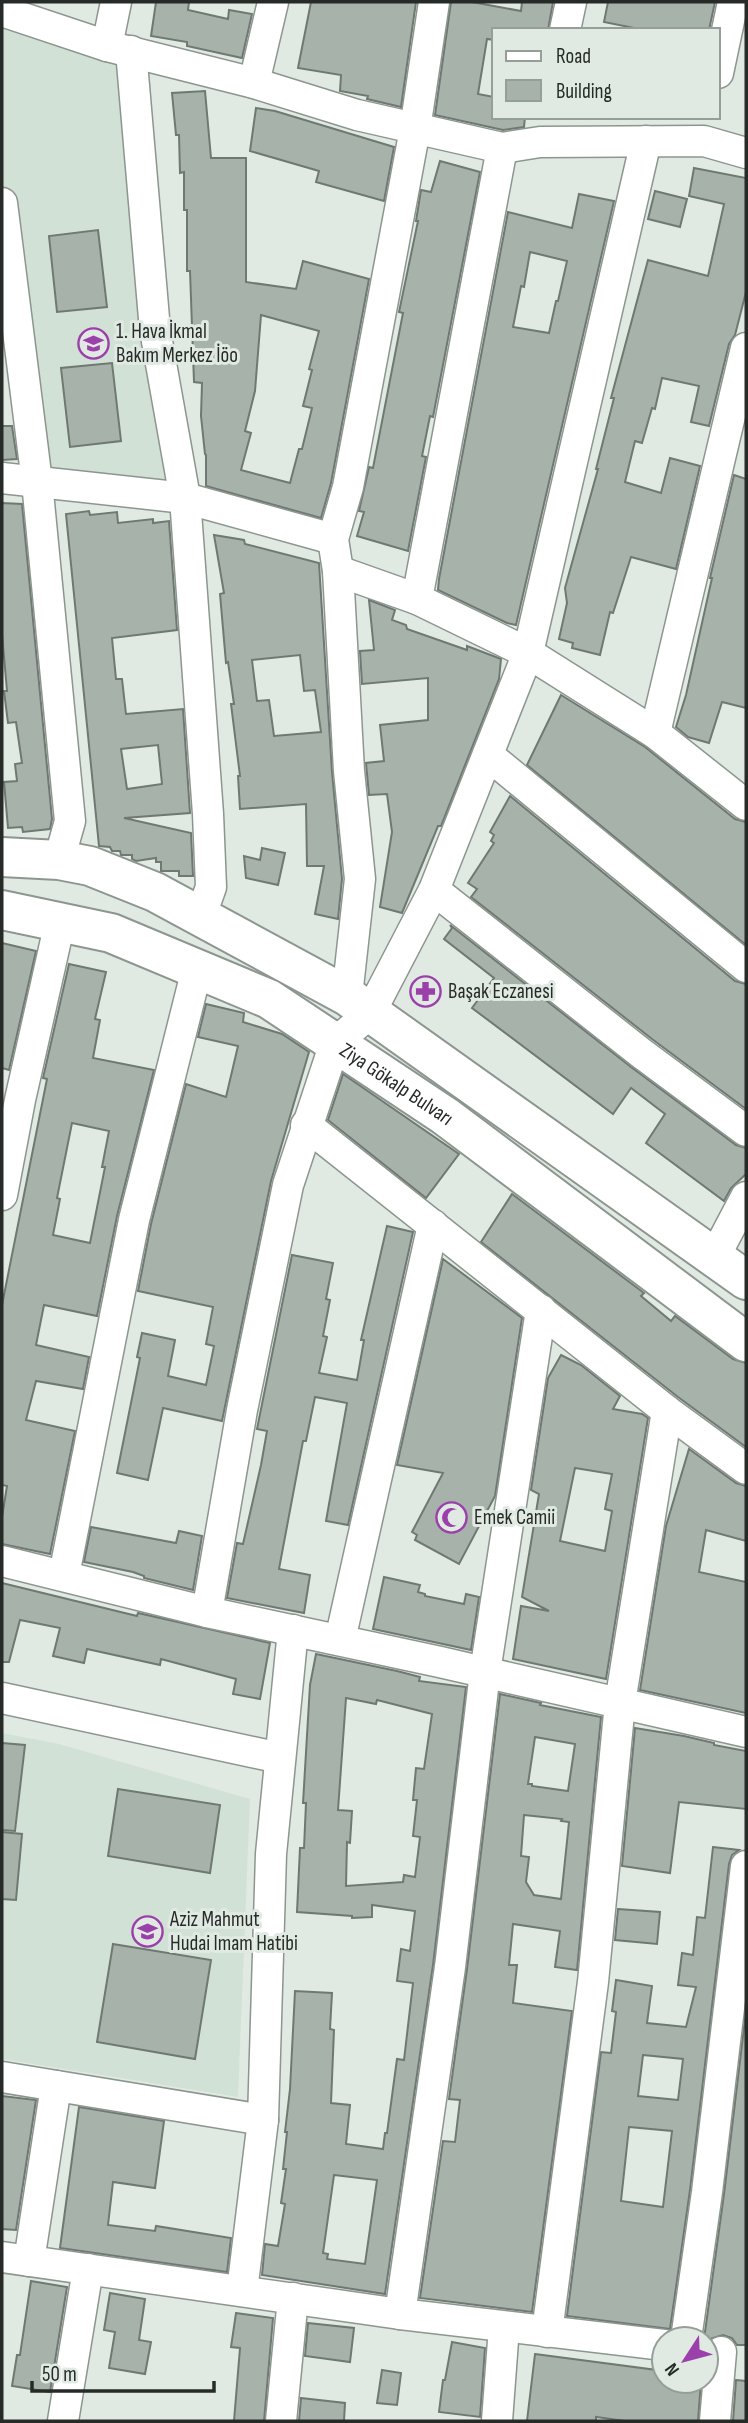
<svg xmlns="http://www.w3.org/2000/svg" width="748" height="2423" font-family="'Sofia Sans Condensed',sans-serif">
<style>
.built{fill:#d1e1d5}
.building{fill:#a7b2ab;stroke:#6f7972;stroke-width:2;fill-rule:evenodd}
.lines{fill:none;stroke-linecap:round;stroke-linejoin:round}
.minor-casing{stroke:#8c968f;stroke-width:33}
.secondary-casing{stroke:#8c968f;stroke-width:42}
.minor{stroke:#fff;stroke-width:30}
.secondary{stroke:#fff;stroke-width:38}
.labels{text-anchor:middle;stroke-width:6;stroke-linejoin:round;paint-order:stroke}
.poi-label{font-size:21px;fill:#272b28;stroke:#e0eae3;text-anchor:start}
.street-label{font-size:21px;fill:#272b28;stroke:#e0eae3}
</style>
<rect width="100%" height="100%" fill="#e0eae3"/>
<!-- built -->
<g class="built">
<polygon points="2,11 131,51 185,498 37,482 2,203"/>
<polygon points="2,1733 59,1744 250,1799 238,2097 2,2059"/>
</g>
<!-- building -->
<g class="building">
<polygon points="156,2 189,2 188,10 228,19 229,10 252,14 242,58 187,46 187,42 151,36"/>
<polygon points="311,2 416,2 401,107 367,99 368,96 340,91 341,75 298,68"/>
<polygon points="451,2 472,2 521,11 522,2 553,2 548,30 494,30 494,40 487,39 478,94 494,97 494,117 525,117 524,127 503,130 435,115"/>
<polygon points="608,2 715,2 709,30 644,30 604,22"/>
<path d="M205,91L211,158H246V282L296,289L303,261L369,279L331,483L321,518L206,486V455L205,454L201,416L202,383L194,382L190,271H187V210H184V172L180,173L179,135H176L172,93ZM261,315L319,331L309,369L312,370L303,406L312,408L302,449H299L290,483L241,470L251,433L245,431L255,391Z"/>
<polygon points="256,108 275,111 394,147 384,201 316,182 319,171 250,151"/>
<polygon points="440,161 480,172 433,417 430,416 422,456 426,457 408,551 357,536 364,512 359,511 369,467 373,468 403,313 399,312 418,221 416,221 421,190 431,192"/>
<polygon points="694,168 746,178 746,292 735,335 729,344 709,426 691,422 699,386 662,378 655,409 652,408 642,443 635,441 625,482 661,493 670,458 700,466 676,569 631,557 614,610 613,613 610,612 600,655 572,648 573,643 559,639 567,603 565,588 598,469 596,469 614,398 611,398 648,260 708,276 724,204 689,196"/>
<polygon points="655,191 687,199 680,227 648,219"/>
<path d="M579,194L614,201L516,625L507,623L438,590L439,579L508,212L572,228ZM530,252L567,261L558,301H556L549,333L513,327L521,286L524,287Z"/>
<polygon points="98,230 107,307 57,312 49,236"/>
<polygon points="112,363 121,441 70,447 61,368"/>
<polygon points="2,426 12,426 17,459 2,460"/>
<polygon points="734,475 746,479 746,708 722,702 709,743 688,737 676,727 686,695 712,578 710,578"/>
<polygon points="2,503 22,504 52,819 50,829 23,832 22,827 8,828 4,782 17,781 15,764 22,763 16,722 8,723 4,691 7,691 2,634"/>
<path d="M89,511L90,515L117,512L118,523L153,519V523L169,521L177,630L112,638L116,679H122L126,714L183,709L190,813L124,818L191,833L193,876H179V871H161V862H156V858L136,861L132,859V855H121L120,851H112L110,847L99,846L66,514ZM158,745L162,784L127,789L121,749Z"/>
<path d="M214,535L244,540L245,544L319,563L332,772L342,879L338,919L315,914L324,866H307L306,804L240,809L238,776H240L231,704H234L228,662L226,663L220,594L224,593ZM300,655L304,691L315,690L321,732L274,736L269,700L257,701L252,660Z"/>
<polygon points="369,600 395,610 392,620 406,625 407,629 467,650 467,646 501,659 499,679 441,826 438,826 402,913 380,907 392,832 387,794 369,795 366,763 384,761 380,725 428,720 428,678 362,684 360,651 374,650"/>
<polygon points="561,695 645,747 735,819 746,822 746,945 527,765"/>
<polygon points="510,796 735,981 746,984 746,1109 652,1039 471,897 477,889 468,883 494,843 491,841 494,835 490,832"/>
<polygon points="262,848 285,853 278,885 246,878 244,856 260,860"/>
<polygon points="450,925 631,1067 736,1145 746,1148 746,1174 731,1188 724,1201 646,1143 665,1114 631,1088 613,1114 472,1008 494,978 444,939 452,928"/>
<polygon points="2,943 36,951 9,1070 2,1068"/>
<path d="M69,964L106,972L95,1019L100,1020L93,1058L154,1070L117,1216L97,1316L44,1305L36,1345L89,1357L83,1389L36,1381L26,1420L75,1431L50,1554L2,1544V1517L7,1486L2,1485V1305L47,1079L43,1078ZM72,1123L109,1131L102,1167H105L90,1243L53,1235L60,1199L57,1198Z"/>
<polygon points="206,1004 244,1013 243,1022 282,1034 309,1052 271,1181 222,1421 163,1408 148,1480 117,1473 140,1358 137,1357 142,1333 175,1340 168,1376 206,1385 214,1346 206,1344 213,1307 138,1291 151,1224 186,1084 226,1097 238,1046 198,1037"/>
<polygon points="343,1074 459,1154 426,1198 328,1120"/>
<polygon points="512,1194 644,1293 641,1296 671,1321 675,1316 733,1359 746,1363 746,1447 678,1397 481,1242"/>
<polygon points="387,1226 413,1232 348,1525 326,1521 347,1403 315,1397 306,1441 303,1441 279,1569 310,1575 304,1613 227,1598 237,1543 243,1544 261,1465 267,1431 257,1429 292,1255 333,1263 326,1299 330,1300 323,1336 327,1337 319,1373 357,1380 364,1340 361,1340"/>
<polygon points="443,1259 522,1318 495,1496 459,1564 415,1540 417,1535 412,1532 443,1473 397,1465"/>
<path d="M561,1355L581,1365L620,1396L613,1409L642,1414L648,1418L606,1679L513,1659L521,1606L549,1611L522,1597L539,1494L531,1490L548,1378ZM575,1468L612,1474L605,1509L612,1511L605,1551L560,1541Z"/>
<polygon points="689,1449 736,1483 746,1486 746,1541 706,1530 699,1572 746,1582 746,1713 640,1690 666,1526"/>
<polygon points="91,1527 176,1543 179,1531 202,1536 193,1590 144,1578 144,1576 133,1572 84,1562"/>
<polygon points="384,1577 420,1585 418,1592 425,1594 425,1596 464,1604 466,1594 479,1597 471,1650 373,1629"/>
<polygon points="2,1583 137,1616 138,1613 270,1643 260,1699 233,1694 236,1679 161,1659 160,1665 87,1649 84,1663 53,1656 60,1628 20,1620 9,1662 2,1662"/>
<path d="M316,1654L397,1671L420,1677L419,1681L466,1687L433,1965L385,2294L262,2275L265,2244L278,2246L285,2204L281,2203L286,2169H283L287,2132H285L290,2089L295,1991L332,1993L330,2029L334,2030L331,2103L350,2105L346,2144L383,2149L385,2133H387L397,2059L404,2060L413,1983L397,1981L401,1949L410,1951L415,1911L372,1905V1917L352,1918V1916L297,1912L300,1848H304L306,1803H303L310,1685ZM346,1698L376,1704L377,1700L432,1714L424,1769L416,1768L413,1800H417L413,1836L420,1837L415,1877L404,1875L403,1882L346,1886L347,1842L350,1843L352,1811L338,1810ZM334,2175L377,2180L365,2264L327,2259L328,2254L323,2253Z"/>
<path d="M500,1694L541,1703L540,1705L601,1717L577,1970L555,1967L560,1931L513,1924L509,1965H517L513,2003L572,2011L532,2312L420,2298L443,2141L455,2142L460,2100L449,2099L467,1969ZM535,1737L575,1744L568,1791L532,1786V1784H528ZM524,1815L562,1819L561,1821L569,1822L561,1899L534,1895L526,1882L529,1857L521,1856Z"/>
<polygon points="635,1728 684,1736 714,1743 714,1745 746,1751 746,1809 679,1802 670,1873 622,1866"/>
<polygon points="2,1743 25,1745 15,1831 2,1830"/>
<polygon points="118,1789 220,1805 210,1873 108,1856"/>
<polygon points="2,1832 22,1834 16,1900 2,1899"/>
<path d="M713,1847L739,1850L732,1855L729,1864L690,2190L670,2329L567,2316L601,2052L611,2053L616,2012L612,2011L616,1980L652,1986L647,2023L686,2027L696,1987L678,1985L682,1953L693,1955L697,1917L705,1918ZM643,2055L683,2059L678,2100L638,2096ZM629,2127L672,2131L663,2207L621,2201Z"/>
<polygon points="618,1909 660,1912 657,1944 615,1940"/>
<polygon points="113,1944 211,1960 195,2059 97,2042"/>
<polygon points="746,2011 746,2345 737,2345 732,2338 723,2335 710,2339 704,2339 724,2194"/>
<polygon points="2,2096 36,2100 16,2230 2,2229"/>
<polygon points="79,2107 164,2121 155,2188 113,2182 108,2225 155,2231 156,2226 231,2238 227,2272 60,2248"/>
<polygon points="31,2281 67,2287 50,2392 12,2386 17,2355 20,2355"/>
<polygon points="110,2293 145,2299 139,2340 151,2342 145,2374 109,2368 115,2332 104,2330"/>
<polygon points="236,2313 273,2318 264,2421 234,2421 240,2348 231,2347"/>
<polygon points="308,2323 354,2328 350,2362 305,2356"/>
<polygon points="452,2342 485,2348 480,2417 439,2412 443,2380 445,2380"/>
<polygon points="535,2354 664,2371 664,2381 701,2381 698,2421 625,2421 596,2417 596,2421 527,2421"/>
<polygon points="382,2370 401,2373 397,2405 377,2403"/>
<polygon points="736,2380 746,2381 746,2421 733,2421"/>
<polygon points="301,2398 345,2403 344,2421 299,2421"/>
</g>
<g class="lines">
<defs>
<g id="minor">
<polyline points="2,11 107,46 254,83 357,115 502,148 540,142 704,141 746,153"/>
<polyline points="565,30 571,2"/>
<polyline points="107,46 116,2"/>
<polyline points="131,51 155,330 185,498 208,814 211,887 200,918"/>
<polyline points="718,73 733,2"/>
<polyline points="254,83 273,2"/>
<polyline points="2,203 37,482 70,821 59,860"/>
<polyline points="2,478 185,498 333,539"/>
<polyline points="338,571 417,599 528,653 655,733 746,805"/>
<polyline points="417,599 502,148"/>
<polyline points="655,733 746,348"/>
<polyline points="488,755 746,967"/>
<polyline points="434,890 641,1053 746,1131"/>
<polyline points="347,996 360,879 349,771 338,571 333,539 348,487 415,129 434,2"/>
<polyline points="306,1125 667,1411 746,1469"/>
<polyline points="2,1195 20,1100 60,922"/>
<polyline points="715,1256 746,1197"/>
<polyline points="2,1561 207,1612 440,1662 746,1732"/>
<polyline points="64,1575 134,1220 197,969"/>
<polyline points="207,1612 242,1410 288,1185 335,1043 370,1013 434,890 528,653 646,141"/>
<polyline points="340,1640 433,1225"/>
<polyline points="2,1698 280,1758"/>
<polyline points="2,2077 263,2120"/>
<polyline points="2,2257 400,2314 450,1967 485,1672 541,1310"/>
<polyline points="29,2261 56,2086"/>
<polyline points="242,2291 263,2120 271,1854 293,1630"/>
<polyline points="400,2314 664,2345"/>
<polyline points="547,2332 593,1982 620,1703 667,1411"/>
<polyline points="686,2339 707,2192 746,1866"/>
<polyline points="63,2421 88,2269"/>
<polyline points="281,2421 293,2298"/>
<polyline points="497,2421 504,2327"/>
<polyline points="715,2421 721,2352"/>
</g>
<g id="secondary">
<polyline points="2,857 59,860 90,866 155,892 347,996 746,1280"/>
<path id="s1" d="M2,910L111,933L269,999L445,1116L746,1342"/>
</g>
</defs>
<!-- minor casing -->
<use href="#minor" class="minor-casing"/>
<!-- secondary casing -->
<use href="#secondary" class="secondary-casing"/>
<!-- minor -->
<use href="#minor" class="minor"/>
<!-- secondary -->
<use href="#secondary" class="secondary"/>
</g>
<!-- icons -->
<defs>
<symbol id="school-ring" viewBox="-11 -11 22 22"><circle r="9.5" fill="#e0eae3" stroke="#9b40ab" stroke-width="1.5"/><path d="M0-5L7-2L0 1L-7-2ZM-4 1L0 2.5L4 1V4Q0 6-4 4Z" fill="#9b40ab"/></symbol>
<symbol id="pharmacy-ring" viewBox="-11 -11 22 22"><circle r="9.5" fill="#e0eae3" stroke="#9b40ab" stroke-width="1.5"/><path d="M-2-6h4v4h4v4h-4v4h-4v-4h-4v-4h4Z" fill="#9b40ab"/></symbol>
<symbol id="mosque-ring" viewBox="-11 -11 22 22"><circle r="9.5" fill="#e0eae3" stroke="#9b40ab" stroke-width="1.5"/><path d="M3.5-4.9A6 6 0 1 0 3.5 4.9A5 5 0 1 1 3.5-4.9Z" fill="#9b40ab"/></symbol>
</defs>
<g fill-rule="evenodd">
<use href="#school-ring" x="76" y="326" width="35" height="35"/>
<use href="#pharmacy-ring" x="408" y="974" width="35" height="35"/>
<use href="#mosque-ring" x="434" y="1500" width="35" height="35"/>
<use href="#school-ring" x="130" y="1914" width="35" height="35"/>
</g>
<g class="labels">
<!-- poi labels -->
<g class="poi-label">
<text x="116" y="338">1. Hava İkmal<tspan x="116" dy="24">Bakım Merkez İöo</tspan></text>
<text x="448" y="998">Başak Eczanesi</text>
<text x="474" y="1524">Emek Camii</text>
<text x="170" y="1926">Aziz Mahmut<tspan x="170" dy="24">Hudai Imam Hatibi</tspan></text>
</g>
<!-- street labels -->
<g class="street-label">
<text dy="7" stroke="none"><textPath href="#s1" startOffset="436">Ziya Gökalp Bulvarı</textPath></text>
</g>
</g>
<!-- border -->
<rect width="748" height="2423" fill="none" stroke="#272b28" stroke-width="7"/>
<!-- legend -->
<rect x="492" y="28" width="228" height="91" fill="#e0eae3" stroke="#969e98" stroke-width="2"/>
<rect x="506" y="51" width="35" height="10" fill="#ffffff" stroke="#969e98" stroke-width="2"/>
<text x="556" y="63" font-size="21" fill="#272b28">Road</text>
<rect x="506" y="80" width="35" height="21" fill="#a7b2ab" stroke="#969e98" stroke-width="2"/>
<text x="556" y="98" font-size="21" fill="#272b28">Building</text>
<!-- north arrow -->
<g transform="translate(685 2360) rotate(234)"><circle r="33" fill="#e0eae3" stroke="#969e98" stroke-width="2"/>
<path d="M0-5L12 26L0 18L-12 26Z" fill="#9b40ab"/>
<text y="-10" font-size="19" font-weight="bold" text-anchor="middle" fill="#272b28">N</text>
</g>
<!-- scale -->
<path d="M32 2381v10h182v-10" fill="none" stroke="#272b28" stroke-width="3.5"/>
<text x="42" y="2381" font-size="21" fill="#272b28" stroke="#e0eae3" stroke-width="5" paint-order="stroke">50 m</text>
</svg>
